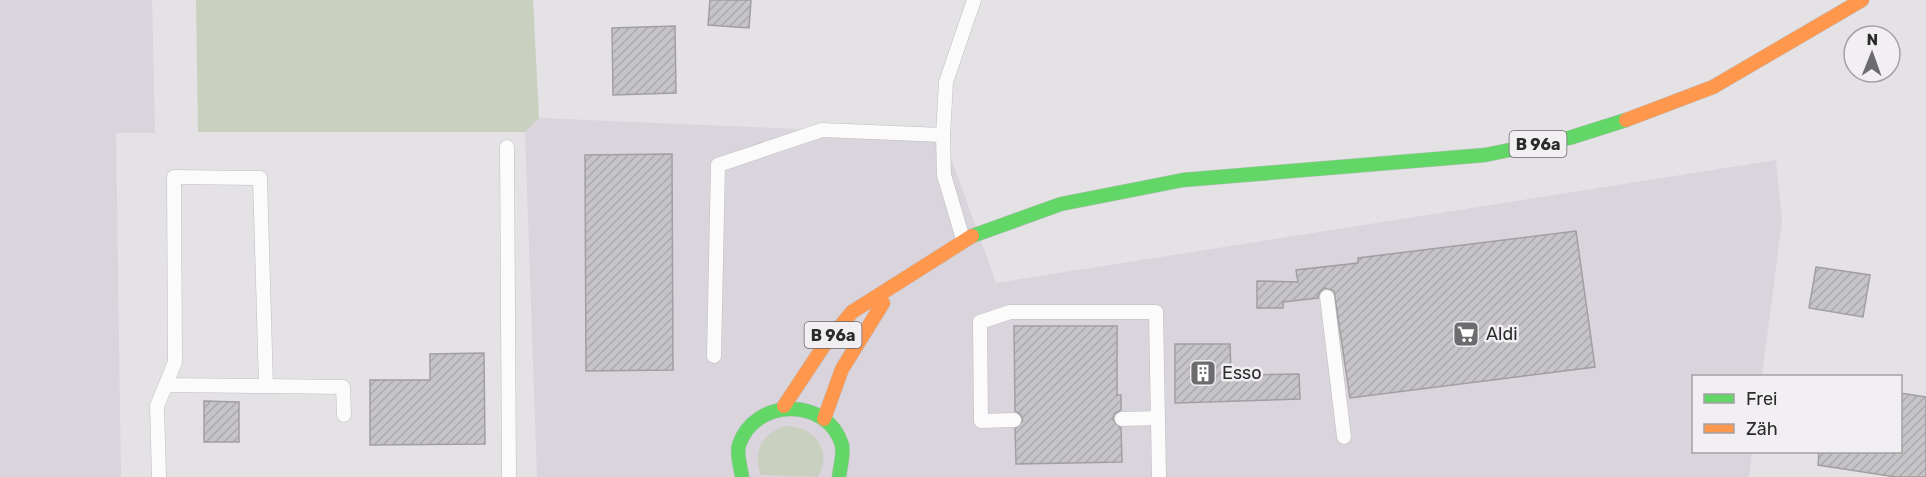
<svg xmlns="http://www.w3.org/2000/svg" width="1926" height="477" font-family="Rubik,sans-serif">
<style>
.built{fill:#dad4dc}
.grass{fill:#c9d0c0}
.building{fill:url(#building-hatch);stroke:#a19fa1;stroke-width:1.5}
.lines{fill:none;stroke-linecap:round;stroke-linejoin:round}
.lane-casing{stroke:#bfbec0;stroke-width:15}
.fast-casing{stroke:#bfbec0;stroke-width:15}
.slow-casing{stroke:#bfbec0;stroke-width:15}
.lane{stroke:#fbfbfb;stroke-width:14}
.fast{stroke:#63d668;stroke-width:14}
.slow{stroke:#ff974d;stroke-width:14}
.labels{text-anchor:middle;stroke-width:5;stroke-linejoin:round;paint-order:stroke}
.shield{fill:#f2eff3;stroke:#676668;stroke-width:1.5}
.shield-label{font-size:16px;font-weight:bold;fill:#2c2b2c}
.poi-label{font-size:18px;fill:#2c2b2c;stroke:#f2eff3;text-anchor:start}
</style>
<defs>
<pattern id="building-hatch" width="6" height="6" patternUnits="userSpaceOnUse" patternTransform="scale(1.5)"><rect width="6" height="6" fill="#c6c4c7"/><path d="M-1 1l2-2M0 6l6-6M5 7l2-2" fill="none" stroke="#aaa9ab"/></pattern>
</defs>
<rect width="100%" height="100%" fill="#e4e2e5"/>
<!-- built -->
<g class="built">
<polygon points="0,0 152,0 155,133 116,133 121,477 0,477"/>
<polygon points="539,118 943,135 996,283 1776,160 1782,221 1762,376 1694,376 1694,452 1752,452 1749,477 537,477 525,132"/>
</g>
<!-- grass -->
<g class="grass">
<polygon points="196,0 533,0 539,118 525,132 198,132"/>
<path d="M786,426C814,426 833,451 818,477L761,475C752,452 762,433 786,426Z"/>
</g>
<!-- building -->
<g class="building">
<polygon points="710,0 751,0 749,28 708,25"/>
<polygon points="675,26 676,93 613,95 612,28"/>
<polygon points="672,154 673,370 586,371 585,155"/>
<polygon points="1576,231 1595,367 1350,398 1334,291 1325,288 1319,293 1318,298 1283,302 1283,308 1257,308 1257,281 1298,282 1296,270 1358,263 1358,258"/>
<polygon points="1816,267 1870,275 1863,317 1809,308"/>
<polygon points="1014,326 1117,326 1117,395 1121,395 1121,410 1114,414 1113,420 1121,428 1122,462 1016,464 1015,429 1023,420 1021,415 1015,411"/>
<polygon points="1175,344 1230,344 1231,375 1299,374 1300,399 1175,403"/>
<polygon points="484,353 485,444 370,445 370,380 430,380 430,354"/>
<polygon points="1900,393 1926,397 1926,477 1896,477 1818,465 1819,452 1900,452"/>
<polygon points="204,401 239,402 239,442 204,442"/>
</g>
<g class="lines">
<defs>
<g id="lane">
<polyline points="507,147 509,477"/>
<polyline points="963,239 944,175 943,135 946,82 974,0"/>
<polyline points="1327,297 1344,437"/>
<polyline points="714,356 718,165 822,130 943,135"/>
<polyline points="266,386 343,387 344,415"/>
<polyline points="1122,419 1158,418"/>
<polyline points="1014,420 981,421 980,322 1010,312 1156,312 1159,477"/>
<polyline points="159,477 157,406 175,362 174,177 260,178 266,386 166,385"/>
</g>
<g id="fast">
<polyline points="972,236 1061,204 1183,180 1485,155 1569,138 1626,120"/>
<path d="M742,477C741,468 736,454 739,445C754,398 827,396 842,445C844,454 840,468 839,477"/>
</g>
<g id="slow">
<polyline points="1626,120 1713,87 1862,0"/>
<polyline points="784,406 823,347 852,312 972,236"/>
<polyline points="824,419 842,369 883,303"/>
</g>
</defs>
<!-- lane casing -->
<use href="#lane" class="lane-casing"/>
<!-- fast casing -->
<use href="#fast" class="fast-casing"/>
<!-- slow casing -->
<use href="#slow" class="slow-casing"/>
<!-- lane -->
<use href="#lane" class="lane"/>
<!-- fast -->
<use href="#fast" class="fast"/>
<!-- slow -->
<use href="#slow" class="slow"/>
</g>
<!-- icons -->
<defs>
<symbol id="supermarket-square" viewBox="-11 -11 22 22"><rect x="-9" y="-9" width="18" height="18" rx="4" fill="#6c6b6d" stroke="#f2eff3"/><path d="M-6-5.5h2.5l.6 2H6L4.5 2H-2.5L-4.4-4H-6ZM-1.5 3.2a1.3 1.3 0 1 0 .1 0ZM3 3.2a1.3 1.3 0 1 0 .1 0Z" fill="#fff"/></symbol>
<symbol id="building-square" viewBox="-11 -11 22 22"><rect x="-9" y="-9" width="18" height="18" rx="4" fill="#6c6b6d" stroke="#f2eff3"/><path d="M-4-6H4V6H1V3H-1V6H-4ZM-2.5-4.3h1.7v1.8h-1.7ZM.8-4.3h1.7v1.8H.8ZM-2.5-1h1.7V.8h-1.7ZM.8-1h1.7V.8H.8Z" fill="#fff"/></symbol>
</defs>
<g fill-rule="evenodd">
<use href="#supermarket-square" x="1451" y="319" width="30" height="30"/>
<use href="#building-square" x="1188" y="358" width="30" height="30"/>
</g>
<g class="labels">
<!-- shield labels -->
<g class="shield">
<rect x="1509.5" y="131" width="57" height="26" rx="4.5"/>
<rect x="804.5" y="322" width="57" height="26" rx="4.5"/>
</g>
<g class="shield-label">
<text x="1538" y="150">B 96a</text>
<text x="833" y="341">B 96a</text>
</g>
<!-- poi labels -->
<g class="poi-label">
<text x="1486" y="340">Aldi</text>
<text x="1222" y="379">Esso</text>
</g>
</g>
<!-- legend -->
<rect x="1692" y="375" width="210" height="78" fill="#f2eff3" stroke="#a3a1a3" stroke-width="1.5"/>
<rect x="1704" y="394" width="30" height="9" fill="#63d668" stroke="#a3a1a3" stroke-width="1.5"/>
<text x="1746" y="405" font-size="18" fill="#2c2b2c">Frei</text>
<rect x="1704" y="424" width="30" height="9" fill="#ff974d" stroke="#a3a1a3" stroke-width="1.5"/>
<text x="1746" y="435" font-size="18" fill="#2c2b2c">Zäh</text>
<!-- north arrow -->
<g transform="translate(1872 54) rotate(1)"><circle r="28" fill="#f2eff3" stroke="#a3a1a3" stroke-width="1.5"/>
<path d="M0-4.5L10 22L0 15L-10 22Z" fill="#6c6b6d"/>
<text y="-9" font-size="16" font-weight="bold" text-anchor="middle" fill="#2c2b2c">N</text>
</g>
</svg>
